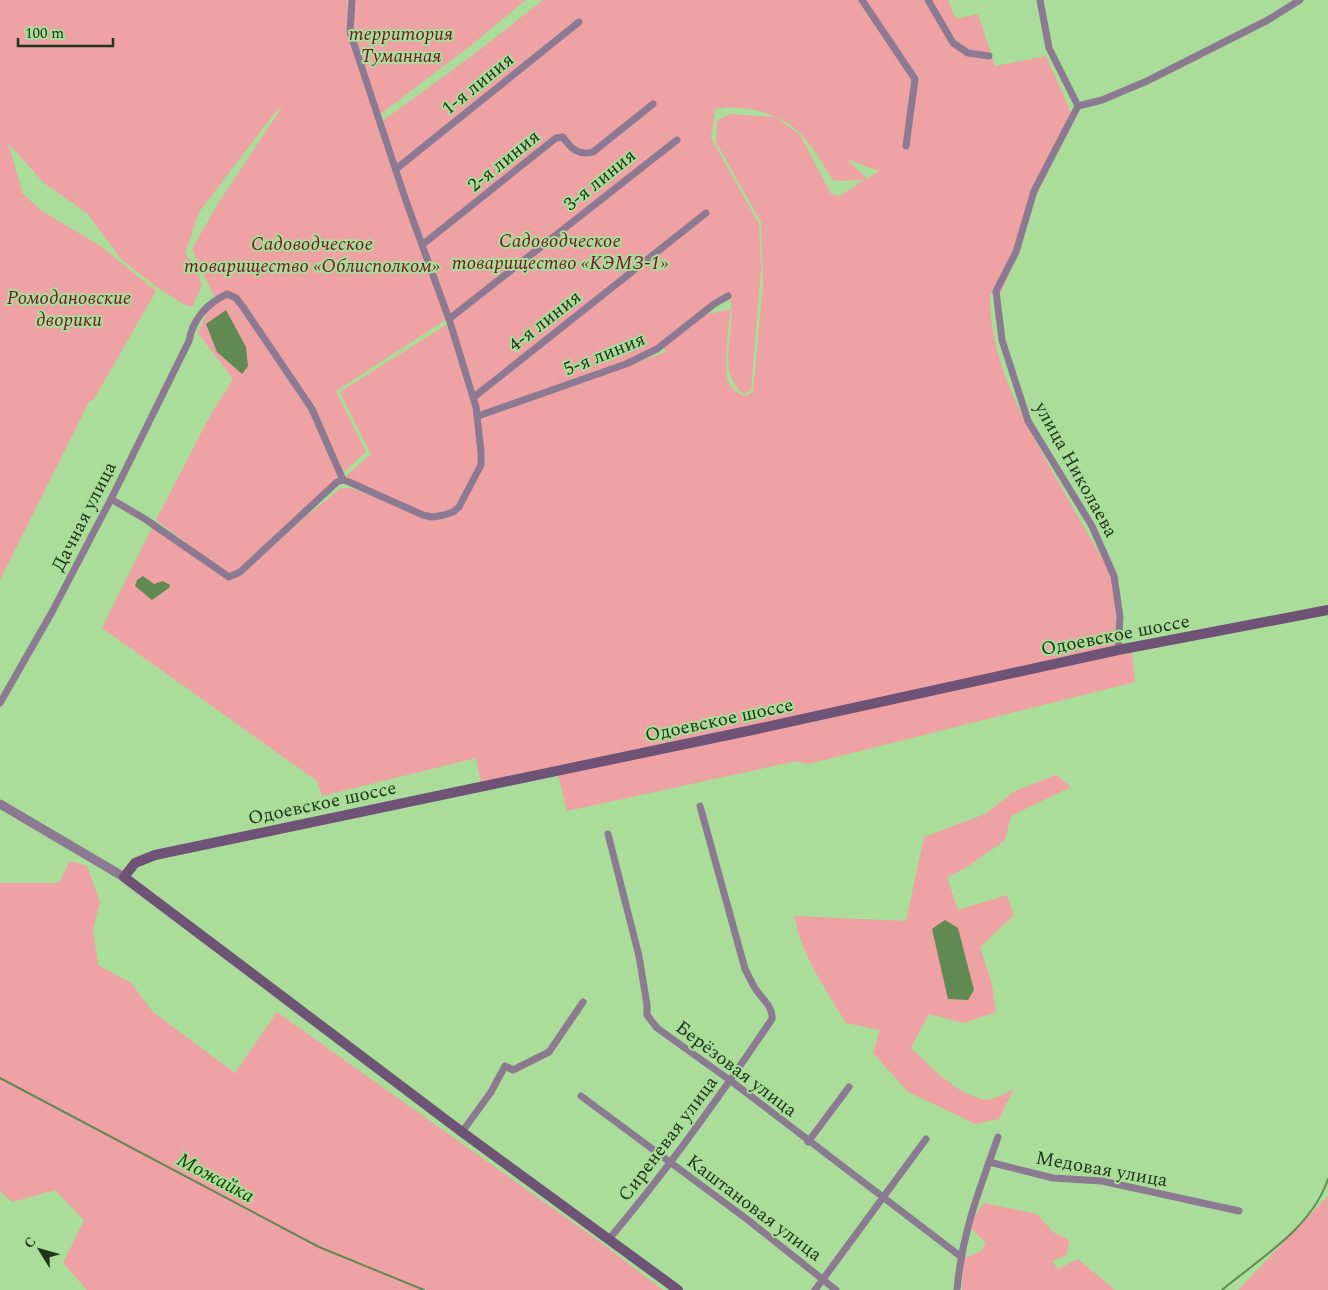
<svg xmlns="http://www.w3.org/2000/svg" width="1328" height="1290" font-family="Spectral,serif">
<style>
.green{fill:#eea2a3;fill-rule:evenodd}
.water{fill:#618a53}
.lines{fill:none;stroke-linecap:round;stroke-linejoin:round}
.stream{stroke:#618a53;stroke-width:2}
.minor{stroke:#8c7a92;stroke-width:7}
.tertiary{stroke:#8c7a92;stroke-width:9}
.secondary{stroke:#6e5376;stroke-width:10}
.labels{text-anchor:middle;stroke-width:4;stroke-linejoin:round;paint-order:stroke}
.park-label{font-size:19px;font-style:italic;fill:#711724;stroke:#a9dd99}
.street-label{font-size:19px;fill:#21351a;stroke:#a9dd99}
.water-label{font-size:20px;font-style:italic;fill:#194306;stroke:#a9dd99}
</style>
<rect width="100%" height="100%" fill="#a9dd99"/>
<!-- green -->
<g class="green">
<polygon points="0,0 347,0 350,38 447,319 336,391 366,452 233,574 225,572 156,520 210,416 233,379 198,333 209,308 220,301 213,294 192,249 219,202 284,104 273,115 199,212 185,254 196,266 202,285 192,307 183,304 157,287 121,259 87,213 44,183 8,143 23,194 42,211 102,247 156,291 94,399 89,402 0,580"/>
<polygon points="354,0 526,0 470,46 378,116 353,35"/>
<path d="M543,0H948L956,19L978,14L995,66L1046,56L1074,119L1034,200L1021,245L1001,293L990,294C989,361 1024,421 1056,478C1074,510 1093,542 1111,574L1118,598L1113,656L1132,652L1135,682L808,764L797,761L567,811L556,766L481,782L476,758L322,796L317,781L102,628L153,526L231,581L242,574L305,517L341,488H351L434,519L463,505L485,462L480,418L666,352L664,347L704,315L731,309C728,322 724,369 728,381C731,389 738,394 745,396L753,392L763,285L761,222L716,142L717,121L729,114L776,117L800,135L831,194L840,196L864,180L834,181C823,166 814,147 801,134C779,112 744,104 715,109L711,138L759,224L761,268L751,390L744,394C712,371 741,323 728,292L716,299L656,348L629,361L480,414L381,122L473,55ZM847,159L879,171L867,179Z"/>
<path d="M449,323C460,361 485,426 478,465C475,479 463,494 457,506L452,511L428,515L345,477L371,454L340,392Z"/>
<path d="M1056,775L1071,787L1011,816L1005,840L964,869L947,877L958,910L1007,895L1014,915L980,947L992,985L996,1012L964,1023L929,1014L911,1048C931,1067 953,1091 981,1099C991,1102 1006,1094 1014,1088L999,1119L976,1124L908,1092L873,1053L880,1030L846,1023C829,994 798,950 795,916L906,921L924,837L985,814L1015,791Z"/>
<polygon points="70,861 87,866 100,902 93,929 98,965 131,983 153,1012 235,1073 277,1012 596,1239 663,1290 87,1290 63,1263 84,1220 55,1190 12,1202 0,1191 0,883 59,883"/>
<polygon points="1328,1196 1328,1290 1238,1290"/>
<polygon points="984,1203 1037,1214 1053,1232 1069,1240 1067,1255 1052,1261 1058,1269 1078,1259 1115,1290 962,1290 963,1259 981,1251 986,1243 968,1225"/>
</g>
<!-- water -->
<g class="water">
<polygon points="226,310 246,347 248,366 242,374 217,352 206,324"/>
<polygon points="143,576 154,584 163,581 170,585 169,588 152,600 135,586 137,580"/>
<polygon points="945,920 958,928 974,990 968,1000 948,999 932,929"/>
</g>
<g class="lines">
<!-- stream -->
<g class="stream">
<polyline points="0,1078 319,1247 424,1290"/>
<path d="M1222,1290C1260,1258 1312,1228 1328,1179"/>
</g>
<!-- minor -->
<g class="minor">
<polyline points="862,0 915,79 906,146"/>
<polyline points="928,0 953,43 968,53 989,56"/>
<polyline points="1040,0 1049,48 1078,106 1034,191 1016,252 996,291 1002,340 1028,421 1092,526 1114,576 1120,617 1118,650"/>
<polyline points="1078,106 1102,100 1147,81 1266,21 1300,0"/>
<polyline points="396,169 579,22"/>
<path d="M422,245L556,138L563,137C571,149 579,156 593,152L653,104"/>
<polyline points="449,319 677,140"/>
<polyline points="474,397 706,213"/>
<polyline points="478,416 626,364 657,349 714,304 728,296"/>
<polyline points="111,499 145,519 229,577 240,572 337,482 343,480 349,482 423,515 432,517 444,515 453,512 459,507 481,465 481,452 476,407 449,319 406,201 350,32 352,0"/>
<path d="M0,703L52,612L111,499L189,341C193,319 206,304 227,294L236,298L243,307L312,409L343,480"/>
<polyline points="608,834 639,956 647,1005 647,1015 657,1028 731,1081 960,1256"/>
<polyline points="581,1096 748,1220 836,1290"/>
<polyline points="462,1132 491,1092 505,1066 513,1070 549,1052 583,1002"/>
<polyline points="808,1142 849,1087"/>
<polyline points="989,1162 1053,1178 1102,1181 1239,1211"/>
<path d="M609,1239C668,1170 721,1095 772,1019C773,1007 764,1001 757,991C752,984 749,976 745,969L700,806"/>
<polyline points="815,1290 926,1139"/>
<path d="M957,1290C962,1232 979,1191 998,1137"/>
</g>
<!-- tertiary -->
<polyline class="tertiary" points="0,804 124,877"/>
<!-- secondary -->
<polyline class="secondary" points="678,1290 462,1132 124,877 135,863 155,855 757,729 1118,650 1328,610"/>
</g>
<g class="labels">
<!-- park labels -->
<g class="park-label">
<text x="401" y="40">территория<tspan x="401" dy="22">Туманная</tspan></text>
<text x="560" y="247">Садоводческое<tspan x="560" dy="22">товарищество «КЭМЗ-1»</tspan></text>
<text x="312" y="250">Садоводческое<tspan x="312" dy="22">товарищество «Облисполком»</tspan></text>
<text x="69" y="304">Ромодановские<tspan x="69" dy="22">дворики</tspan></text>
</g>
<!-- street labels -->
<g class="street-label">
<text transform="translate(477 83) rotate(-39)" y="7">1-я линия</text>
<text transform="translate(503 160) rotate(-39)" y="7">2-я линия</text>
<text transform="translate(599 179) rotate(-39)" y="7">3-я линия</text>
<text transform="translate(544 320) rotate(-38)" y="7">4-я линия</text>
<text transform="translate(604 353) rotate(-22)" y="7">5-я линия</text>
<text transform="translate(1077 469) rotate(61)" y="7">улица Николаева</text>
<text transform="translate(83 516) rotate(-63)" y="7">Дачная улица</text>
<text transform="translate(1115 634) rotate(-11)" y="7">Одоевское шоссе</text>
<text transform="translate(719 719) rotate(-12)" y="7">Одоевское шоссе</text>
<text transform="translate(322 802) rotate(-12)" y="7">Одоевское шоссе</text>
<text transform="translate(737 1068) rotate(37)" y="7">Берёзовая улица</text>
<text transform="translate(667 1138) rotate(-53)" y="7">Сиреневая улица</text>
<text transform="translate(1102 1168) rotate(10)" y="7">Медовая улица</text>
<text transform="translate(755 1207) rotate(37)" y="7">Каштановая улица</text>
</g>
<!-- water labels -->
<g class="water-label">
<text transform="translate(216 1177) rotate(28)" y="7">Можайка</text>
</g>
</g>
<!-- north arrow -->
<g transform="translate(40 1250) rotate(307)" stroke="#a9dd99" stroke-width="4" paint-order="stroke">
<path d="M0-4L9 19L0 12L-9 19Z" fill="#21351a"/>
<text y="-8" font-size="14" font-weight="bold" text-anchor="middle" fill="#21351a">С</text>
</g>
<!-- scale -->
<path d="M18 38v8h95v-8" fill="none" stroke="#21351a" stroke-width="2.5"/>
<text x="25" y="38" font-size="15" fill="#21351a" stroke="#a9dd99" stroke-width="4" paint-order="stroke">100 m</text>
</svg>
